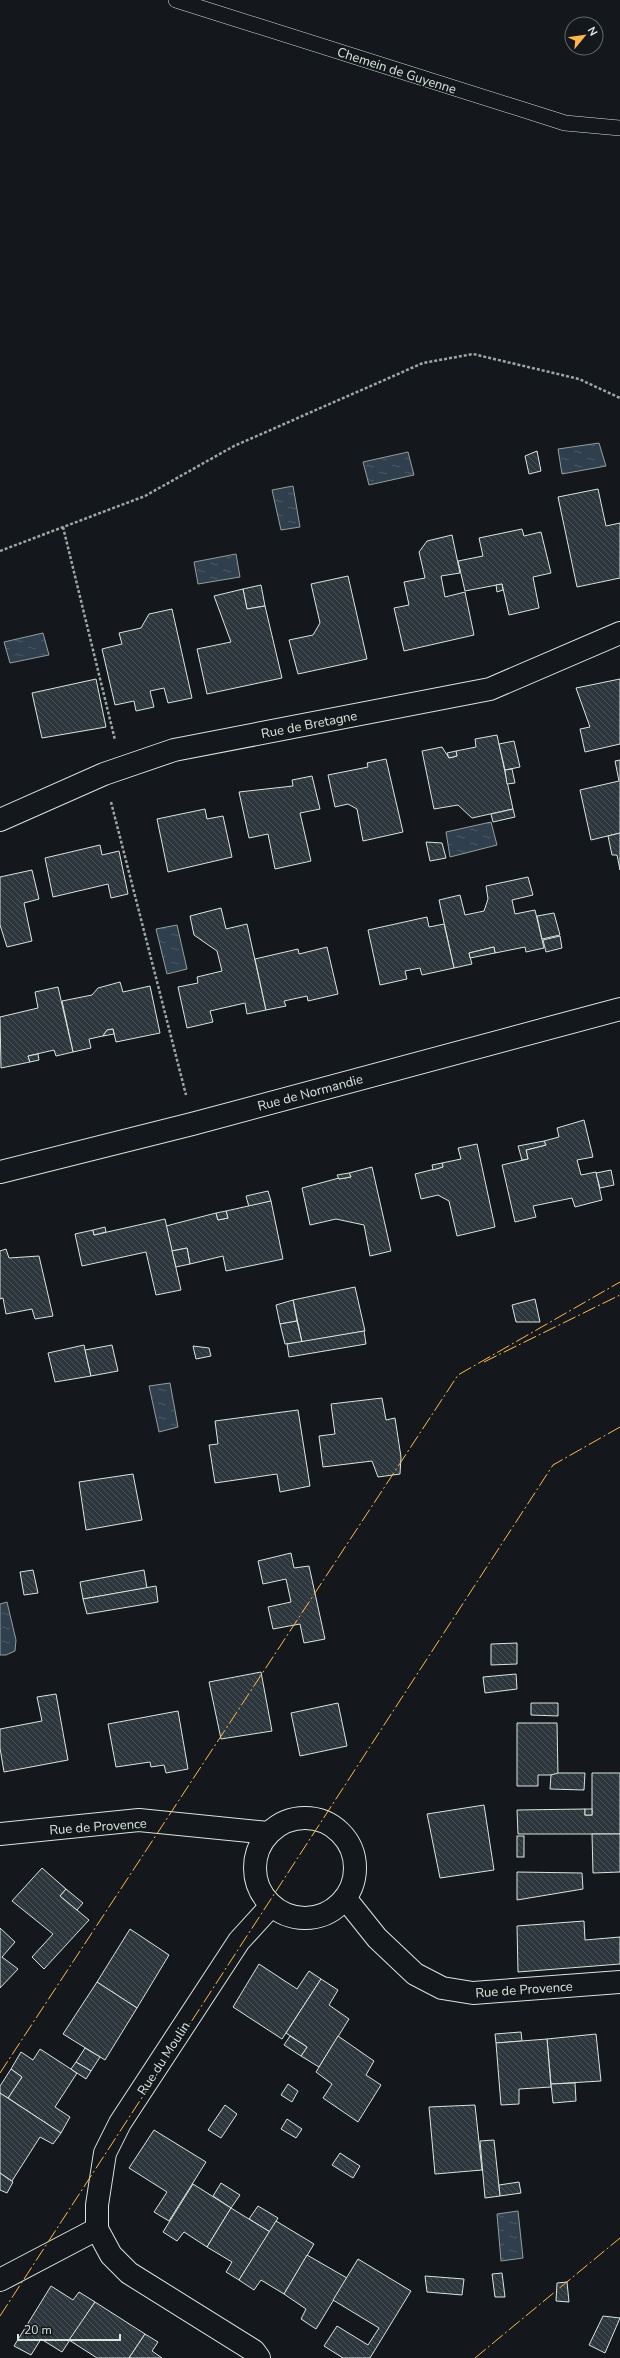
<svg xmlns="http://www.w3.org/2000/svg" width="620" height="2358" font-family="'Nunito Sans',sans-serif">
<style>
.water{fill:url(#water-ripples);stroke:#939e99}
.building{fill:url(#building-back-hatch);stroke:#d8e6dc}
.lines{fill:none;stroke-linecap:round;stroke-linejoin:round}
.lane-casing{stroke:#d8e6dc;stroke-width:16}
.street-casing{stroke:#d8e6dc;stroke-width:24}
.path{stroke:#9da8a2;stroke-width:2.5;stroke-dasharray:3 2;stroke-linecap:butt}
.lane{stroke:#14181c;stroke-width:15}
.street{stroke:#14181c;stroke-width:22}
.power{stroke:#ffb74d;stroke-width:1;stroke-dasharray:14 3 2 3;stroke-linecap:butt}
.labels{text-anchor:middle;stroke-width:3;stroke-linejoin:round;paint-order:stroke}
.street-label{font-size:13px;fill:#d8e6dc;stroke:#14181c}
</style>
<defs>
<pattern id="water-ripples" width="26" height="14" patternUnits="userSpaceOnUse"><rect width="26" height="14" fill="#2f3f4d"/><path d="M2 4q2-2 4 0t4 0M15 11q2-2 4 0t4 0" fill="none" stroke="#4c5b66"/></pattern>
<pattern id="building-back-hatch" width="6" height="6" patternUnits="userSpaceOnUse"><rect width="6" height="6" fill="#2c363c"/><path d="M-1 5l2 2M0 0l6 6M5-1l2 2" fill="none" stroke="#4a5358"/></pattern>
</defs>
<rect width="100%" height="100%" fill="#14181c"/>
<!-- water -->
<g class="water">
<polygon points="599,443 606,466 562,474 558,449"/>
<polygon points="408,452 414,475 369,485 363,462"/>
<polygon points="293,486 300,527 281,530 272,490"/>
<polygon points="236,554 240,577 198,584 194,562"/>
<polygon points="43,633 49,655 10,663 4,642"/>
<polygon points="491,822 497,845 450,857 446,832"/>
<polygon points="177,925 187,969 167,974 156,929"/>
<polygon points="170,1383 178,1427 159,1432 149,1386"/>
<polygon points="7,1602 16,1640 15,1651 6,1655 0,1655 0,1604"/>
<polygon points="518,2211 523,2258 501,2261 497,2214"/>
</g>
<!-- building -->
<g class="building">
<polygon points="537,451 541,471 529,474 525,456"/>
<polygon points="598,489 606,526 620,523 620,578 577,587 558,497"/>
<polygon points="522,529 524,536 541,532 551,573 533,577 539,608 509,615 502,584 465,591 458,561 483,556 479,538"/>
<polygon points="452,535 460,573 441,576 445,597 465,592 474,635 404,651 394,608 409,605 404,582 425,578 419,552 427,541"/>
<polygon points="348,576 367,659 298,674 289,640 313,635 320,623 311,584"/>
<polygon points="502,584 503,590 497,592 496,585"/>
<polygon points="261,585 265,606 247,609 243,589"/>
<polygon points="243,589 247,609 265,606 282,678 207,694 197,649 231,642 214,596"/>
<polygon points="172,609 192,698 168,703 164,688 150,691 154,707 136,711 134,701 115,705 102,649 122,644 119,633 141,628 149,614"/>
<polygon points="96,679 106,727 42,738 32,693"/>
<polygon points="620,679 620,744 585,752 580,729 590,727 576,688"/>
<polygon points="497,735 513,809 472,818 458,805 434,809 422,751 442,747 449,758 457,756 456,751 476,747 475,739"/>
<polygon points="514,741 520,767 505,770 499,744"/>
<polygon points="456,751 457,756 449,758 447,753"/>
<polygon points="386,759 403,832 363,841 357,809 348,804 335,807 328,775 368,767 367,763"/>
<polygon points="620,760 620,833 591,840 580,790 619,781 615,761"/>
<polygon points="512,769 515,783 507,784 505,770"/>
<polygon points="312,776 320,809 300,813 311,861 275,869 268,834 249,838 239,792 293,786 292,780"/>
<polygon points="205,809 207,819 223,816 232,857 168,872 157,819"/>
<polygon points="513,809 515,817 493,822 491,814"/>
<polygon points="620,833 620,870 617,855 612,855 608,836"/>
<polygon points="426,842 442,843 446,858 430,861"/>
<polygon points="100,845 102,855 119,851 128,894 111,898 108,884 53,897 45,858"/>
<polygon points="32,870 39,899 24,903 32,941 7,947 0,925 0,877"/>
<polygon points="528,877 533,895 512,900 515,914 535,910 544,948 526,952 525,947 495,953 494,947 469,953 472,964 454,968 439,900 460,895 465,915 484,911 488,899 486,886"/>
<polygon points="221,908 226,929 247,924 266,1010 247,1014 245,1003 210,1011 213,1022 187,1028 178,987 198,983 197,977 222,971 217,951 194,935 190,916"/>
<polygon points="554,913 560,935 542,939 537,916"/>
<polygon points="427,917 429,927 444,924 454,968 422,975 420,968 405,971 407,979 380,985 368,930"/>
<polygon points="560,936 562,948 546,952 543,940"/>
<polygon points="327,947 338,994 308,1001 307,996 284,1001 286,1006 266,1010 255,959 298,949 299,954"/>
<polygon points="494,947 495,953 470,958 469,953"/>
<polygon points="120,982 123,992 150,986 160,1033 116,1042 113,1029 107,1030 103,1036 89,1039 91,1048 73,1052 62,1001 92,995 98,988"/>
<polygon points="58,987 73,1052 56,1056 54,1050 28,1056 30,1062 1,1068 0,1017 38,1008 35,992"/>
<polygon points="113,1029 114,1034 103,1036 107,1030"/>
<polygon points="38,1054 39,1060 30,1062 28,1056"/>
<polygon points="584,1120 593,1157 577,1160 581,1175 596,1172 602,1200 575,1207 572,1198 533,1206 536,1217 515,1222 502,1165 528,1159 526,1150 546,1145 544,1141 559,1137 557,1128"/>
<polygon points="544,1141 546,1145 526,1150 528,1159 522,1160 518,1146"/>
<polygon points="477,1144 495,1227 457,1236 449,1201 438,1195 421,1199 415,1174 443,1167 442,1163 461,1159 458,1148"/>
<polygon points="442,1163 443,1167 433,1170 432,1165"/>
<polygon points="372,1167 391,1251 370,1256 364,1225 336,1219 310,1225 302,1188 339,1178 339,1179 351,1177 349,1173"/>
<polygon points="611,1170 614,1185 600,1188 596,1173"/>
<polygon points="349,1173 351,1177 339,1179 337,1175"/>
<polygon points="268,1191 271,1201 249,1207 246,1196"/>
<polygon points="271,1201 283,1259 226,1271 223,1256 190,1264 187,1248 172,1251 166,1226 216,1213 218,1220 228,1218 226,1211"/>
<polygon points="226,1211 228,1218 218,1220 216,1213"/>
<polygon points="165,1219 181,1290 156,1295 146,1252 82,1266 75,1234 93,1230 94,1235"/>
<polygon points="105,1227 106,1232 94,1235 93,1230"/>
<polygon points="187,1248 190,1264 176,1267 172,1251"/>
<polygon points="6,1249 9,1258 39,1256 53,1316 35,1319 32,1309 6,1314 3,1298 0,1299 0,1251"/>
<polygon points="355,1287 365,1331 302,1342 293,1300"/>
<polygon points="535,1299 540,1322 516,1322 512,1305"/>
<polygon points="293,1300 297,1321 280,1324 276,1305"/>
<polygon points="297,1321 302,1342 285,1344 280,1324"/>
<polygon points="364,1331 366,1344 289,1357 287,1344"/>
<polygon points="84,1345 91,1376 55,1382 48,1353"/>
<polygon points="112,1345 118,1371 91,1376 85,1350"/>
<polygon points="193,1346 209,1348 211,1356 196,1359"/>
<polygon points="382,1398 386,1420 395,1418 401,1457 400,1474 378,1477 372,1461 323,1467 319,1436 335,1434 331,1404"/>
<polygon points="298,1410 310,1486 280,1492 277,1474 215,1483 209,1445 218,1444 215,1421"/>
<polygon points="133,1474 142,1520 86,1530 79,1482"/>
<polygon points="291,1553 294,1568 309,1566 325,1639 304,1643 300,1624 273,1629 268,1607 291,1602 286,1579 263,1584 258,1561"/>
<polygon points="33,1570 38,1593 24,1595 20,1572"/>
<polygon points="144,1570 147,1588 83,1599 80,1582"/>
<polygon points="156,1586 158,1602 87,1614 83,1599"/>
<polygon points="517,1643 517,1664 491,1665 491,1644"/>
<polygon points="261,1672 272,1731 221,1739 209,1682"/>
<polygon points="516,1674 517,1689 485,1693 483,1677"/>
<polygon points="56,1694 68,1760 4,1772 0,1748 0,1729 42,1721 37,1697"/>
<polygon points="338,1703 347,1746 300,1756 291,1713"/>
<polygon points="531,1703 558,1703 558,1716 531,1715"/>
<polygon points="178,1711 188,1769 166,1773 164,1765 151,1767 150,1762 116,1767 108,1724"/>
<polygon points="517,1723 557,1723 558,1775 538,1775 538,1786 517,1786"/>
<polygon points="558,1773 585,1773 584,1790 550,1789 551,1775"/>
<polygon points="592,1773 620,1773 620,1834 518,1834 517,1810 585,1809 585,1815 592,1815"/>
<polygon points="484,1805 494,1870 440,1878 427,1814"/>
<rect x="585" y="1809" width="7" height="6"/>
<polygon points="592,1834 620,1834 620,1872 593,1873"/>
<rect x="517" y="1836" width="7" height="21"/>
<polygon points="42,1868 66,1889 60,1896 89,1920 44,1969 32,1957 53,1934 12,1901"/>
<polygon points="517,1872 582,1873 583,1889 517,1900"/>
<polygon points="66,1889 83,1903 77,1910 60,1896"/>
<polygon points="584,1921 585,1940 620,1937 620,1964 518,1972 517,1926"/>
<polygon points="0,1928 15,1942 2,1957 18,1969 0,1988"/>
<polygon points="130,1929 169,1955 137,2008 97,1982"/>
<polygon points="259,1964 297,1989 309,1971 321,1979 282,2039 233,2007"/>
<polygon points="321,1979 338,1990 329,2005 349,2019 319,2067 301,2056 307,2047 286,2033"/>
<polygon points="97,1982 137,2008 105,2060 63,2034"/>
<polygon points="521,2032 522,2041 496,2043 495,2034"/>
<polygon points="596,2034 601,2081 551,2084 547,2039"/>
<polygon points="290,2036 307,2047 301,2056 284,2045"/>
<polygon points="338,2036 374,2061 366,2075 381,2085 358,2122 323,2098 332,2084 316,2072"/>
<polygon points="547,2039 551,2087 519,2089 519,2104 501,2105 496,2043"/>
<polygon points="85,2048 100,2057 91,2071 76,2062"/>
<polygon points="40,2049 77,2073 55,2107 70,2117 61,2133 8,2098 22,2077 11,2069 21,2052 33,2060"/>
<polygon points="76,2062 91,2071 86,2079 71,2069"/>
<polygon points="11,2069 22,2077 8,2098 0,2093 0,2086"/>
<polygon points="575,2083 576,2101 553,2103 551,2084"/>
<polygon points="288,2084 298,2091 292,2102 281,2095"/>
<polygon points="0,2093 61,2133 53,2144 40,2137 12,2181 0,2173"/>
<polygon points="225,2105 237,2114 221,2138 208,2130"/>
<polygon points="475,2105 482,2170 435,2174 429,2107"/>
<polygon points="287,2119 302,2129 296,2138 281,2129"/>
<polygon points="154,2130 206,2162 169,2221 154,2212 167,2192 129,2168"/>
<polygon points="494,2140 500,2196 485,2198 480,2141"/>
<polygon points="340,2153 360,2166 353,2178 332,2165"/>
<polygon points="0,2173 13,2182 7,2193 0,2190"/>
<polygon points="519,2182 521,2193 500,2196 499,2185"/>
<polygon points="221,2183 240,2195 231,2208 213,2196"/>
<polygon points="193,2184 231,2208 207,2247 184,2232 177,2241 163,2232"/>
<polygon points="258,2206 278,2218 270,2232 249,2219"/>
<polygon points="231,2208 270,2232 239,2280 226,2272 232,2262 207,2247"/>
<polygon points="276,2221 314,2244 284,2294 261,2280 254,2290 239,2280"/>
<polygon points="307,2255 347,2278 316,2329 301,2319 306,2309 284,2294"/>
<polygon points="358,2259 411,2291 370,2358 343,2358 324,2346 337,2326 368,2345 379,2328 333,2300"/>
<polygon points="502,2273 505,2297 495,2297 492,2274"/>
<polygon points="425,2276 464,2279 462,2295 427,2292"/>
<polygon points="567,2282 569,2302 556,2301 557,2283"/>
<polygon points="51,2286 73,2300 79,2292 95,2302 62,2352 41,2339 31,2355 14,2346"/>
<polygon points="95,2302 145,2334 129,2358 97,2358 69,2340"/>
<polygon points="603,2316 620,2318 605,2353 589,2345"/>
<polygon points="145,2334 158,2342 152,2351 162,2358 129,2358"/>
</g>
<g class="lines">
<defs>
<polyline id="lane" points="176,0 565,123 620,128"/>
<g id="street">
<polyline points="0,820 104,774 174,750 490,689 620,633"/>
<polyline points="0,1172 192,1124 620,1009"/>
<circle cx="305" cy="1868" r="50"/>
<polyline points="0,1834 139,1820 268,1833"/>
<polyline points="345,1898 377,1938 415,1974 442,1988 473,1993 620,1982"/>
<polyline points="0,2280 97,2229"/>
<polyline points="259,2358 254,2351 129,2273 111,2255 97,2229 97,2205 105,2153 120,2123 239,1941 271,1906"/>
</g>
</defs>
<!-- lane casing -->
<use href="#lane" class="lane-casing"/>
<!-- street casing -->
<use href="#street" class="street-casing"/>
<!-- path -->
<g class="path">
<polyline points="63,527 115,740"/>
<polyline points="0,551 145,496 234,446 423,363 473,354 579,379 620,398"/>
<polyline points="111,802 186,1095"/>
</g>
<!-- lane -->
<use href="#lane" class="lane"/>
<!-- street -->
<use href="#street" class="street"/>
<!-- power -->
<g class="power">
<polyline points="484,1362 620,1295"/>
<polyline points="0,2073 458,1375 620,1282"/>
<polyline points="0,2316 553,1465 620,1427"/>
<polyline points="475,2358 620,2238"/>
</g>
</g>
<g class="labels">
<!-- street labels -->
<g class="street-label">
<text transform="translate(397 70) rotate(18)" y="5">Chemein de Guyenne</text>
<text transform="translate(309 724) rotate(-11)" y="5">Rue de Bretagne</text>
<text transform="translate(310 1092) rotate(-15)" y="5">Rue de Normandie</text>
<text transform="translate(98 1826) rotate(-4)" y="5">Rue de Provence</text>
<text transform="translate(524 1989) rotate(-4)" y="5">Rue de Provence</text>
<text transform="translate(163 2058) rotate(-57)" y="5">Rue du Moulin</text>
</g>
</g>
<!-- north arrow -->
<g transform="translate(584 36) rotate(61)"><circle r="19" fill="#14181c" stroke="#626a69"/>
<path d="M0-3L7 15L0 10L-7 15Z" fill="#ffb74d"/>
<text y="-6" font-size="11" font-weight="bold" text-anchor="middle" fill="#d8e6dc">N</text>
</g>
<!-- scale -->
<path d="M18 2334v6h102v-6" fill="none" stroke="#d8e6dc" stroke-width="2"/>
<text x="24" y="2334" font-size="12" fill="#d8e6dc" stroke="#14181c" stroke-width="3" paint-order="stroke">20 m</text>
</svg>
